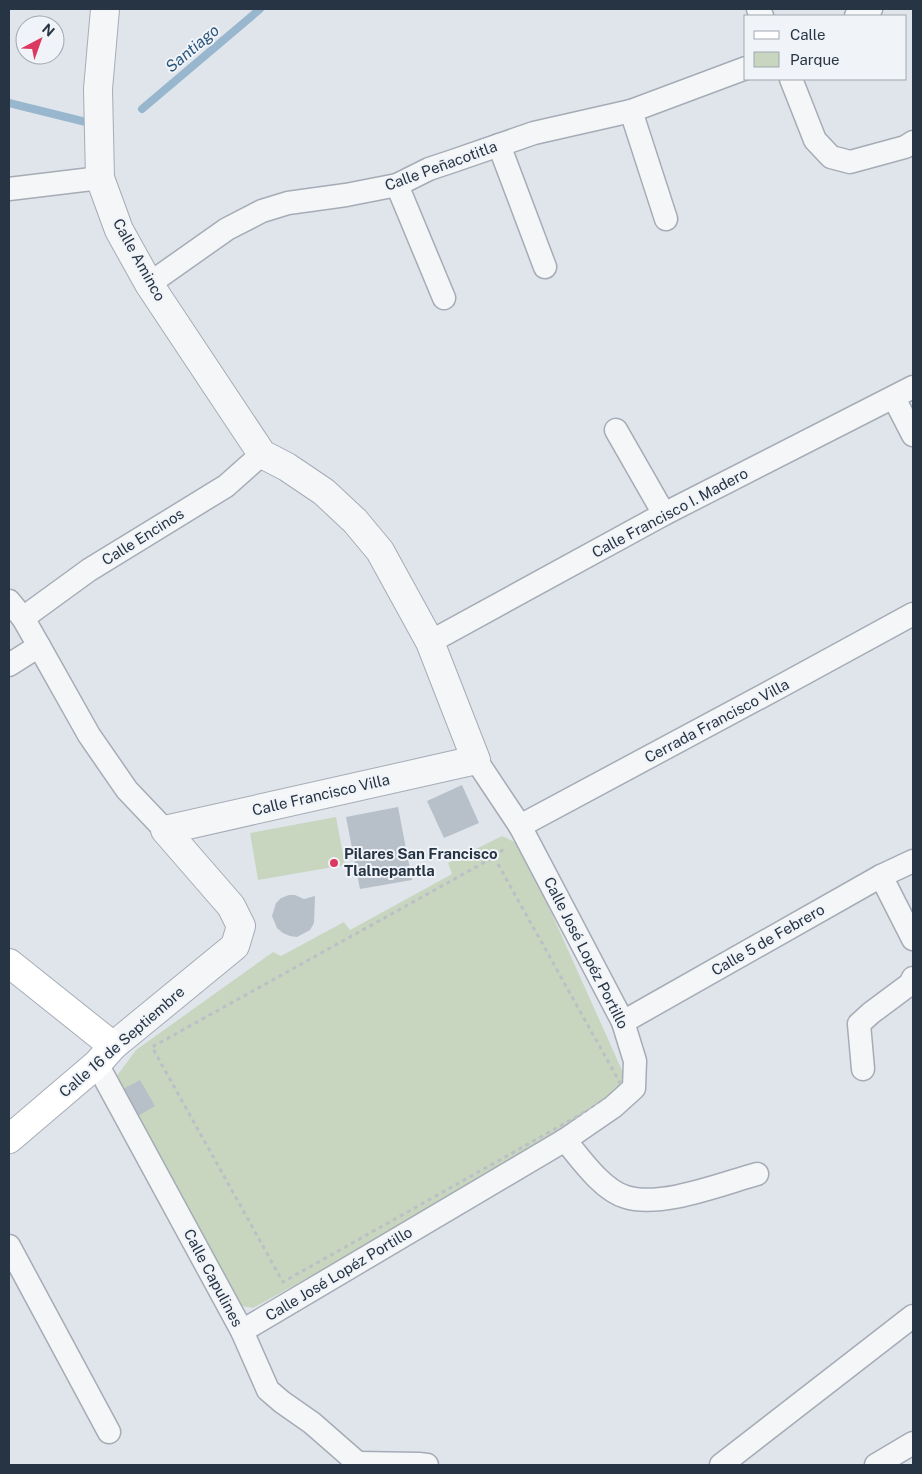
<svg xmlns="http://www.w3.org/2000/svg" width="922" height="1474" font-family="'Public Sans',sans-serif">
<style>
.green{fill:#c8d6c0}
.lines{fill:none;stroke-linecap:round;stroke-linejoin:round}
.stream{stroke:#98b7ce;stroke-width:8}
.building{fill:#b7bfc9}
.minor-casing{stroke:#a5acb6;stroke-width:25}
.tertiary-casing{stroke:#a5acb6;stroke-width:30}
.secondary-casing{stroke:#a5acb6;stroke-width:30}
.path{stroke:#bbc0c6;stroke-width:3;stroke-dasharray:4 4;stroke-linecap:butt}
.minor{stroke:#f4f6f8;stroke-width:22}
.tertiary{stroke:#f4f6f8;stroke-width:28}
.secondary{stroke:#fff;stroke-width:28}
.poi-dot{fill:#dc3960;stroke:#f0f4f8;stroke-width:2}
.labels{text-anchor:middle;stroke-width:4;stroke-linejoin:round;paint-order:stroke}
.street-label{font-size:15px;fill:#273444;stroke:#f0f4f8}
.poi-label{font-size:15px;font-weight:bold;fill:#273444;stroke:#f0f4f8;text-anchor:start}
.water-label{font-size:16px;font-style:italic;fill:#2c577d;stroke:#f0f4f8}
</style>
<rect width="100%" height="100%" fill="#e0e5eb"/>
<!-- green -->
<g class="green">
<polygon points="336,817 345,865 258,880 250,833"/>
<polygon points="502,836 521,845 629,1086 627,1102 253,1308 242,1306 116,1077 136,1050 273,952 281,956 344,922 350,930 452,874 448,863"/>
</g>
<g class="lines">
<!-- stream -->
<g class="stream">
<polyline points="9,103 94,124"/>
<polyline points="142,109 260,9"/>
</g>
</g>
<!-- building -->
<g class="building">
<polygon points="462,785 479,823 444,838 427,801"/>
<polygon points="398,807 412,880 360,889 346,817"/>
<polygon points="289,895 295,895 304,899 315,896 314,923 310,930 297,937 290,936 283,933 277,928 272,916 276,903 281,898"/>
<polygon points="140,1080 155,1106 138,1116 123,1089"/>
</g>
<g class="lines">
<defs>
<g id="minor">
<polyline points="758,9 762,16"/>
<polyline points="856,16 871,9"/>
<polyline points="791,79 815,140 831,157 850,162 905,147 913,142"/>
<polyline points="631,111 666,219"/>
<polyline points="499,145 545,267"/>
<polyline points="397,185 444,298"/>
<polyline points="9,189 100,178"/>
<polyline points="149,284 227,229 262,211 288,203 346,195 397,185 429,169 453,161 534,133 631,111 746,68"/>
<polyline points="894,398 913,435"/>
<polyline points="616,430 664,514"/>
<polyline points="9,601 23,618 39,646 89,735 127,790 165,830"/>
<polyline points="23,618 89,570 226,486 262,454"/>
<polyline points="430,642 664,514 913,387"/>
<polyline points="9,665 39,646"/>
<polyline points="520,826 781,686 913,614"/>
<polyline points="881,876 913,939"/>
<polyline points="623,1022 881,876 913,861"/>
<polyline points="97,1064 242,1331 268,1390 282,1402 312,1423 360,1465"/>
<polyline points="863,1069 859,1024 871,1013 910,984 913,978"/>
<path d="M565,1140C580,1158 602,1190 626,1197C661,1208 721,1184 757,1174"/>
<polyline points="9,1246 109,1432"/>
<polyline points="242,1331 565,1140 613,1107 634,1088 635,1061 623,1022 520,826 476,760"/>
<polyline points="358,1463 419,1464 427,1465"/>
<polyline points="721,1465 913,1316"/>
<polyline points="876,1465 913,1443"/>
</g>
<polyline id="tertiary" points="105,9 98,89 100,178 119,230 149,284 262,454 287,467 324,492 355,521 380,551 430,642 476,760 165,830 231,906 241,926 235,946 113,1046"/>
<polyline id="secondary" points="9,963 113,1046 97,1064 9,1139"/>
</defs>
<!-- minor casing -->
<use href="#minor" class="minor-casing"/>
<!-- tertiary casing -->
<use href="#tertiary" class="tertiary-casing"/>
<!-- secondary casing -->
<use href="#secondary" class="secondary-casing"/>
<!-- path -->
<g class="path">
<polygon points="494,857 624,1090 283,1282 152,1047"/>
<polyline points="494,857 505,848"/>
</g>
<!-- minor -->
<use href="#minor" class="minor"/>
<!-- tertiary -->
<use href="#tertiary" class="tertiary"/>
<!-- secondary -->
<use href="#secondary" class="secondary"/>
</g>
<!-- markers -->
<circle class="poi-dot" cx="334" cy="863" r="5"/>
<g class="labels">
<!-- street labels -->
<g class="street-label">
<text transform="translate(441 166) rotate(-20)" y="5">Calle Peñacotitla</text>
<text transform="translate(139 260) rotate(61)" y="5">Calle Aminco</text>
<text transform="translate(670 513) rotate(-28)" y="5">Calle Francisco I. Madero</text>
<text transform="translate(143 537) rotate(-32)" y="5">Calle Encinos</text>
<text transform="translate(717 721) rotate(-28)" y="5">Cerrada Francisco Villa</text>
<text transform="translate(321 795) rotate(-13)" y="5">Calle Francisco Villa</text>
<text transform="translate(768 940) rotate(-30)" y="5">Calle 5 de Febrero</text>
<text transform="translate(586 953) rotate(63)" y="5">Calle José Lopéz Portillo</text>
<text transform="translate(122 1042) rotate(-41)" y="5">Calle 16 de Septiembre</text>
<text transform="translate(339 1274) rotate(-31)" y="5">Calle José Lopéz Portillo</text>
<text transform="translate(213 1278) rotate(62)" y="5">Calle Capulines</text>
</g>
<!-- poi labels -->
<g class="poi-label">
<text x="344" y="859">Pilares San Francisco<tspan x="344" dy="17">Tlalnepantla</tspan></text>
</g>
<!-- water labels -->
<g class="water-label">
<text transform="translate(192 48) rotate(-40)" y="6">Santiago</text>
</g>
</g>
<!-- border -->
<rect width="922" height="1474" fill="none" stroke="#273444" stroke-width="20"/>
<!-- legend -->
<rect x="744" y="15" width="162" height="65" fill="#f0f4f8" stroke="#a0a7b0"/>
<rect x="754" y="31" width="25" height="8" fill="#ffffff" stroke="#a0a7b0"/>
<text x="790" y="40" font-size="15" fill="#273444">Calle</text>
<rect x="754" y="52" width="25" height="15" fill="#c8d6c0" stroke="#a0a7b0"/>
<text x="790" y="65" font-size="15" fill="#273444">Parque</text>
<!-- north arrow -->
<g transform="translate(40 40) rotate(41)"><circle r="24" fill="#f0f4f8" stroke="#a0a7b0"/>
<path d="M0-4L9 19L0 12L-9 19Z" fill="#dc3960"/>
<text y="-8" font-size="14" font-weight="bold" text-anchor="middle" fill="#273444">N</text>
</g>
</svg>
